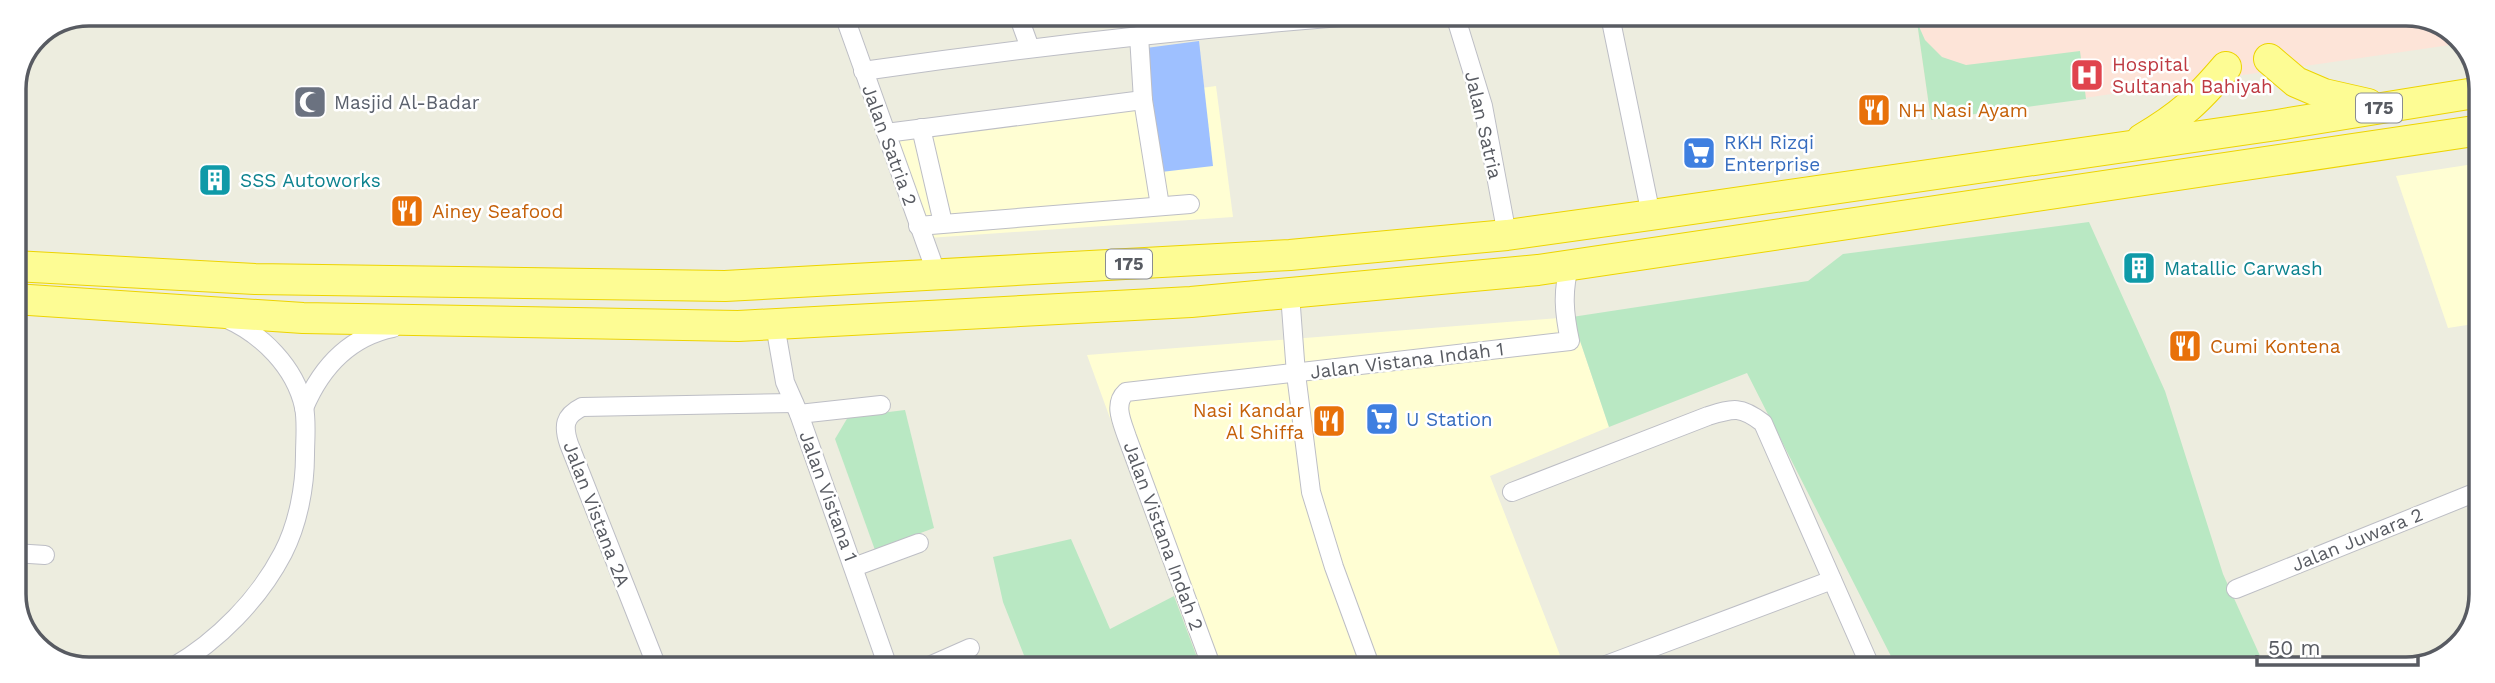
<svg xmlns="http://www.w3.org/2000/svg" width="2495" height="683" font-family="'Work Sans',sans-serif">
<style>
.commercial{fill:#fffed3}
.medical{fill:#fde4d8}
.green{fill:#b9e8c3}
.water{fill:#9ec0ff}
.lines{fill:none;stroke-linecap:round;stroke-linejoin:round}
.minor-casing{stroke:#bdbec5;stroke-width:20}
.trunk-casing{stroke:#edd400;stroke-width:32}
.minor{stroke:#fff;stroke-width:18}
.trunk{stroke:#fdfc94;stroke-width:30}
.labels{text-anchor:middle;stroke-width:5;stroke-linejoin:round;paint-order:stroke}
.shield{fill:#fff;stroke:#8a8c91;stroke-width:2}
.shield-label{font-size:18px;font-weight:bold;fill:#585b62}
.health-label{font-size:19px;fill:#be3a42;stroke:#fff;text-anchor:start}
.worship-label{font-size:19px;fill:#5b616d;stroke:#fff;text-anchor:start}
.food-label{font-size:19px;fill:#c56008;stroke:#fff;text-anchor:start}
.street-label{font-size:19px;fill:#585b62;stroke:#fff}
.shop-label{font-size:19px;fill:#366cbe;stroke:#fff;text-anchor:start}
.culture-label{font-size:19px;fill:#0d838f;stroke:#fff;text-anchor:start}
.rim{fill:none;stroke:#585b62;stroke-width:3.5}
</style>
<rect width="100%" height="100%" fill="#ededdf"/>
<!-- commercial -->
<g class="commercial">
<polygon points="1216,86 1233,217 914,239 882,132"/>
<polygon points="2480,163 2480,323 2448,328 2396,176"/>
<polygon points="1572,317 1609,427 1490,476 1565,668 1201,668 1087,355"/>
<polygon points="14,365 24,366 17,462 14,462"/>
</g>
<!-- medical -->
<polygon class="medical" points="1916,16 2425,16 2463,40 2464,43 1931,120"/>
<!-- green -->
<g class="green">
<polygon points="1917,22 1925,40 1942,57 1966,65 2080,51 2086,99 1931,120"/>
<polygon points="2089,222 2165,391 2223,574 2266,669 1897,668 1747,373 1609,427 1572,317 1808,281 1843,254"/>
<polygon points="905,410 934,528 875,550 835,439 848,417"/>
<polygon points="1071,539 1110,629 1174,596 1201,668 1029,668 1003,602 993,557"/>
</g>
<!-- water -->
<polygon class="water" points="1199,41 1213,166 1161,172 1146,48"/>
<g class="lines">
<defs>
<g id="minor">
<polyline points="844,15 937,275"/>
<polyline points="1018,15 1030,48"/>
<polyline points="1455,15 1483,106 1507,235"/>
<polyline points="1610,16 1651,215"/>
<polyline points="1139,36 1143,100 1160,206"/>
<path d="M863,71C1030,47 1198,28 1366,15"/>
<polyline points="921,128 943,223"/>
<polyline points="886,133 1143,100"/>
<polyline points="918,226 1190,204"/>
<polyline points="1290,294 1296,374 1311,492 1334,567 1371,668"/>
<polyline points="775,325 785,382 799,414 888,667"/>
<path d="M304,408C321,368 349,337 393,328"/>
<polyline points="799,414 881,405"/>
<path d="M1512,492L1708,416C1734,408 1741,406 1763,423L1871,668"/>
<polyline points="14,553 45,555"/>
<polyline points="854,567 919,543"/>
<polyline points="2236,589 2479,491"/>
<path d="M173,667C218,641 259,599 283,553C298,524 305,487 305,455C305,440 307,422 304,407C295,367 262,334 225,318"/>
<path d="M657,667L569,444C563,426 564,416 582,407L794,403"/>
<polyline points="927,667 970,648"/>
<path d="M1212,668L1127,437C1122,422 1113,404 1126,392L1570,341C1564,313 1562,291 1570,264"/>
<polyline points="1598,668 1832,580"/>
</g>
<g id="trunk">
<polyline points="2269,59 2296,82 2324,94 2368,104"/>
<path d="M2142,139C2181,116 2197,101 2226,67"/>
<polyline points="14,266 255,279 725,286 1290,255 1507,235 1651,215 2277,125 2481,92"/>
<polyline points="14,299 303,318 738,326 1191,302 1538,270 2481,130"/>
</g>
</defs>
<!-- minor casing -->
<use href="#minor" class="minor-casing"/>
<!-- trunk casing -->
<use href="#trunk" class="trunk-casing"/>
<!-- minor -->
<use href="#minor" class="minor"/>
<!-- trunk -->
<use href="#trunk" class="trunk"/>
</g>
<!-- icons -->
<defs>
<symbol id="hospital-square" viewBox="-11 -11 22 22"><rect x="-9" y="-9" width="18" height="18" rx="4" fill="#e0444e" stroke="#fff"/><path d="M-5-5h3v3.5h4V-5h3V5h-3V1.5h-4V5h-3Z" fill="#fff"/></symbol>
<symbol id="mosque-square" viewBox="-11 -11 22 22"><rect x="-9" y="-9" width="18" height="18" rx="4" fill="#6b7280" stroke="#fff"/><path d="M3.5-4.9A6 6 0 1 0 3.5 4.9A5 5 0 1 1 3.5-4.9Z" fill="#fff"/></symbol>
<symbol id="restaurant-square" viewBox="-11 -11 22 22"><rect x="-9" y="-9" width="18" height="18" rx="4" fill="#e8710a" stroke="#fff"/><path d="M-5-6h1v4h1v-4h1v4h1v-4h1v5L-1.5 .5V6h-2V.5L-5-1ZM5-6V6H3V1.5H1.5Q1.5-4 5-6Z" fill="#fff"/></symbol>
<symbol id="supermarket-square" viewBox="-11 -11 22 22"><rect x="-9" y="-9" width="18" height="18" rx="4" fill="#3f7fe0" stroke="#fff"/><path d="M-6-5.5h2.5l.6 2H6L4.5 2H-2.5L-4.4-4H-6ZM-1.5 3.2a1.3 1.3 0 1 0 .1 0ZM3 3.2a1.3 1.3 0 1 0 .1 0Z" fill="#fff"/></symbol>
<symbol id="building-square" viewBox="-11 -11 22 22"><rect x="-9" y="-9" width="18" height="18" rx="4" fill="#0f9aa8" stroke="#fff"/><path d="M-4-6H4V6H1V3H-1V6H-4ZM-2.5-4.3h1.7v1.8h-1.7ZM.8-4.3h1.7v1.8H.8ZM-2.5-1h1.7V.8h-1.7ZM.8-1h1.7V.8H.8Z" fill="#fff"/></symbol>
</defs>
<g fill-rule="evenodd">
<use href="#hospital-square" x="2068" y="56" width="38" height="38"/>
<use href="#mosque-square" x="291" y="83" width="38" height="38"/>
<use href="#restaurant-square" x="1855" y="91" width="38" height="38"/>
<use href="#supermarket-square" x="1680" y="134" width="38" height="38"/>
<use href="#building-square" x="196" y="161" width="38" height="38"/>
<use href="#restaurant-square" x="388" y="192" width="38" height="38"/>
<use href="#building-square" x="2120" y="249" width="38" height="38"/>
<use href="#restaurant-square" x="2166" y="327" width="38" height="38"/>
<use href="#supermarket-square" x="1363" y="400" width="38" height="38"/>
<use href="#restaurant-square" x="1310" y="402" width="38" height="38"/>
</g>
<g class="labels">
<!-- shield labels -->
<g class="shield">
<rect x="2356" y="93.5" width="46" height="29" rx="5"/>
<rect x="1106" y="249.5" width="46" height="29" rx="5"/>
</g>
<g class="shield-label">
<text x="2379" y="114">175</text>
<text x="1129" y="270">175</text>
</g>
<!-- health labels -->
<g class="health-label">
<text x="2112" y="71">Hospital<tspan x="2112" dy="22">Sultanah Bahiyah</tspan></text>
</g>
<!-- worship labels -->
<g class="worship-label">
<text x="334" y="109">Masjid Al-Badar</text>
</g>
<!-- food labels -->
<g class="food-label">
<text x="1898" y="117">NH Nasi Ayam</text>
<text x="432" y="218">Ainey Seafood</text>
<text x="2210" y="353">Cumi Kontena</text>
<text x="1304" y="417" text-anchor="end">Nasi Kandar<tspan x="1304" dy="22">Al Shiffa</tspan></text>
</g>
<!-- street labels -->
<g class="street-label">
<text transform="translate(1484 125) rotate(77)" y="7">Jalan Satria</text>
<text transform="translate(890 145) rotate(70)" y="7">Jalan Satria 2</text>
<text transform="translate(1407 360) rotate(-7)" y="7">Jalan Vistana Indah 1</text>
<text transform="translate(829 496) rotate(70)" y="7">Jalan Vistana 1</text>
<text transform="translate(597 514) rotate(69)" y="7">Jalan Vistana 2A</text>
<text transform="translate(1164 536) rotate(70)" y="7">Jalan Vistana Indah 2</text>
<text transform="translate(2357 539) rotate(-22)" y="7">Jalan Juwara 2</text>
</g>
<!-- shop labels -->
<g class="shop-label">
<text x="1724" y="149">RKH Rizqi<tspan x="1724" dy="22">Enterprise</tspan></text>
<text x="1406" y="426">U Station</text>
</g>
<!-- culture labels -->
<g class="culture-label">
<text x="240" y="187">SSS Autoworks</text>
<text x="2164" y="275">Matallic Carwash</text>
</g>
</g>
<!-- crop -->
<path d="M0 0H2495V683H0ZM89 26H2406A63 63 0 0 1 2469 89V594A63 63 0 0 1 2406 657H89A63 63 0 0 1 26 594V89A63 63 0 0 1 89 26Z" fill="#fff" fill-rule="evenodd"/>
<path class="rim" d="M89 26H2406A63 63 0 0 1 2469 89V594A63 63 0 0 1 2406 657H89A63 63 0 0 1 26 594V89A63 63 0 0 1 89 26Z"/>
<!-- scale -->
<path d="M2257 655v10h161v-10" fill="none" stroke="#585b62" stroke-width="3.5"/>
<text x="2268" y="655" font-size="21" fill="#585b62" stroke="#ffffff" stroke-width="5" paint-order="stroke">50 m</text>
</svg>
